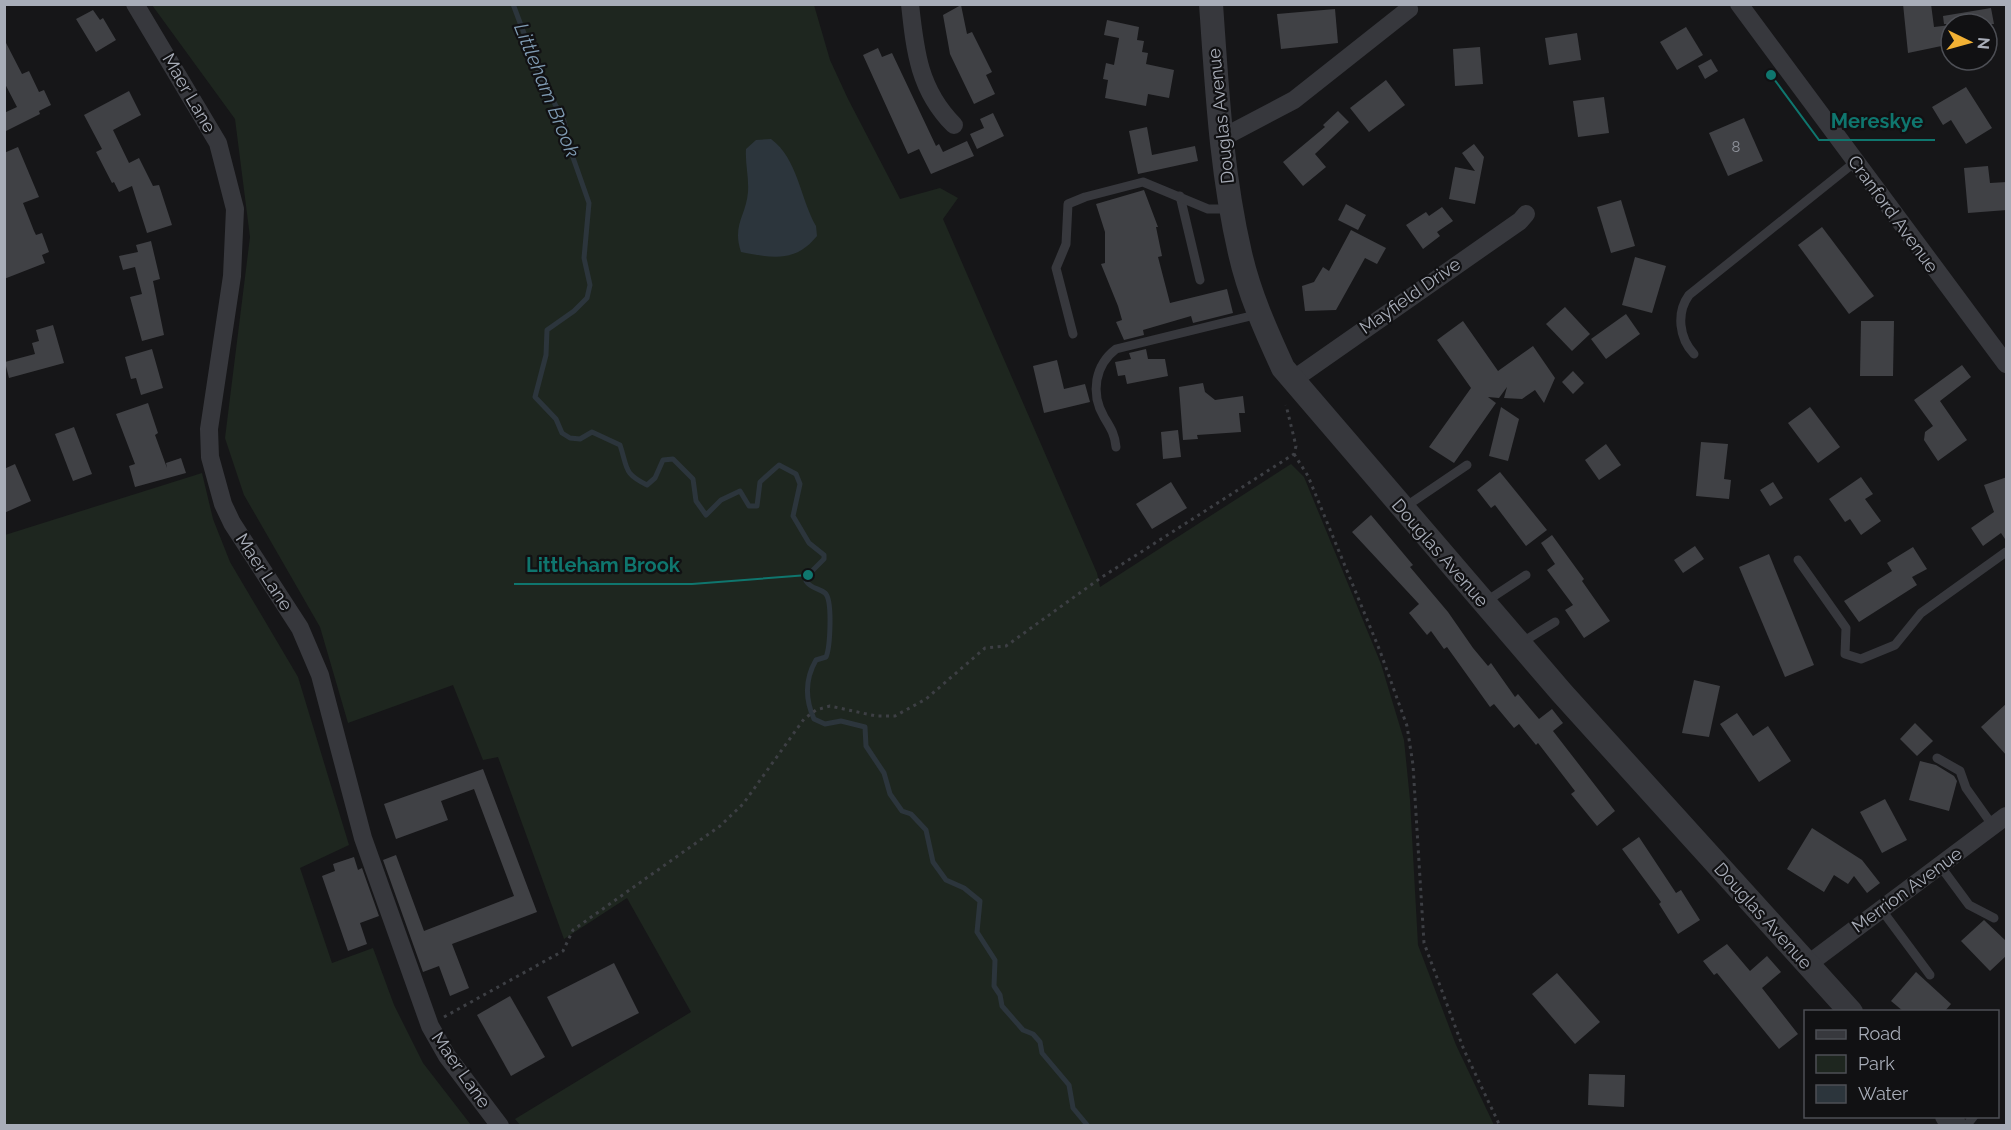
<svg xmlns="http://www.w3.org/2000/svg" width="2011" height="1130" font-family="Raleway,sans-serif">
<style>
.green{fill:#1e261f}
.water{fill:#2c353c}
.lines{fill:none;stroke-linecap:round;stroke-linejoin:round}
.stream{stroke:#2c353c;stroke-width:5}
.building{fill:#404145}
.path{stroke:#3d3f44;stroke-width:3;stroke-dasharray:3 4.5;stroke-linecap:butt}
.service{stroke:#37383d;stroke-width:9}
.minor{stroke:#37383d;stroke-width:18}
.tertiary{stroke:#37383d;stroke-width:24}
.labels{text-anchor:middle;stroke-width:4.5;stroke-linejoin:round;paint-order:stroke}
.number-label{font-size:15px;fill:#8e929b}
.street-label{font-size:18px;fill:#a8adb8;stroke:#111113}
.water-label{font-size:20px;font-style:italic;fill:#7f9bb3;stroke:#111113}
.leader{fill:none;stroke:#0f766e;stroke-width:2}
.callout-dot{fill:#0f766e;stroke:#111113;stroke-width:2}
.callout-label{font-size:20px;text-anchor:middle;font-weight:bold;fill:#0f766e;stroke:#111113;stroke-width:4.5;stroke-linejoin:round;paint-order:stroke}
</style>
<rect width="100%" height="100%" fill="#161618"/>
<!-- green -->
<g class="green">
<polygon points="152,5 814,5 830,60 848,99 900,199 940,188 958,198 943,219 1097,573 1100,587 1291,464 1304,477 1381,664 1404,740 1410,800 1418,945 1456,1045 1494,1125 520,1125 515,1119 691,1012 627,898 564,939 498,757 483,760 453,685 348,723 320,627 244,495 225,438 250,237 235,119"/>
<polygon points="202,473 213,519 230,562 298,677 349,845 300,868 332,963 373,948 394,1005 423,1063 471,1125 5,1125 5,535"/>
</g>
<!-- water -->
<path class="water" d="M771,139C798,159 800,198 816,226L817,236C795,263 773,258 741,252C732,225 746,216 748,192C749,177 745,163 746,149L756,140Z"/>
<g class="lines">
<!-- stream -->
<path class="stream" d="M513,4L540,76L564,121L570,149L589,203L584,258L590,285L587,298L574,311L547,330L546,355L535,397L556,419L562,433L570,438L580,439L592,432L620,445C628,469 623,473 647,485L655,478L663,460L673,459L693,479L696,501L706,515L721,500L740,491L749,506H757L760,482L779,465L796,474L800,484L793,516L809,543L824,555V559L808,575L806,581C811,589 819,588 825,593C833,600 830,648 826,657L816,660C805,679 805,699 814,719L825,724L841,721L865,727L866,746L884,773L890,794L902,811L911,814L926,830L933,862L946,880L964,888L980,901L977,932L995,960L994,986L1000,995L1002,1006L1023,1030L1033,1034L1040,1042L1042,1053L1069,1085L1073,1108L1088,1126"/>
</g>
<!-- building -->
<g class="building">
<polygon points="1903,4 1931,4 1934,27 1951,25 1951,44 1908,53"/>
<polygon points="961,5 967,34 972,32 992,72 986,75 995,94 974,104 950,54 943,15"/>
<polygon points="1991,8 1994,24 1944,24 1943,16"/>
<polygon points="1335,9 1338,43 1281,49 1277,14"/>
<polygon points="93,10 100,20 103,18 116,40 96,52 76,19"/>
<polygon points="1107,20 1139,27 1137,40 1144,41 1142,52 1148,53 1146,64 1174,70 1169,98 1148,94 1146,106 1105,98 1108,80 1103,79 1106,63 1114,65 1119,38 1104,35"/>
<polygon points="1686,27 1703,55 1677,70 1660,42"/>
<polygon points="1577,33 1581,60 1549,65 1545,38"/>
<polygon points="4,39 22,74 29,71 39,92 44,90 51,105 39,111 40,114 4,132 4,113 17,107 4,82"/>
<polygon points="1480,47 1483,84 1455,86 1453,49"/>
<polygon points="878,48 882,57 892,53 936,146 939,144 943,152 967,141 974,156 931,174 919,149 908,154 863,55"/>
<polygon points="1711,59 1718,71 1705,79 1698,66"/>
<polygon points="1386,80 1405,105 1369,132 1350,108"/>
<polygon points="1966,87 1992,128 1966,144 1951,120 1943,125 1932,107"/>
<polygon points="129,91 141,115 113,130 129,163 139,158 153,186 159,185 172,225 147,233 132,186 119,192 114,182 112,183 96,152 102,149 84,115"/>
<polygon points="1604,97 1609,133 1578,137 1573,101"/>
<polygon points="1338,111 1349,122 1315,154 1326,167 1303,186 1283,162 1325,127 1323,125"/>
<polygon points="993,113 1004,136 977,149 970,134 984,128 980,119"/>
<polygon points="1744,118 1763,161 1728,176 1709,133"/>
<polygon points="1147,127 1152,155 1195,146 1198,161 1138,174 1129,131"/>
<polygon points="1474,144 1484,157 1475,204 1449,199 1455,167 1475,171 1462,153"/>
<polygon points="18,147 39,197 23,203 34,231 36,235 42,233 49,252 42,255 45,263 4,279 4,153"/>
<polygon points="1988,166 1990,183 2007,182 2007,210 1968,213 1964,168"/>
<polygon points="1144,190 1158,227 1156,227 1162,256 1158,257 1170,303 1227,289 1233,313 1193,323 1191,316 1143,330 1144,335 1124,340 1116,322 1122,320 1118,306 1101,264 1105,263 1105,232 1096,204"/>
<polygon points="1621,200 1635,246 1611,253 1597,207"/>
<polygon points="1346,204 1366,215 1358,230 1338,220"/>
<polygon points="1442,207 1453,221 1437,232 1440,236 1423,249 1406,225 1426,212 1429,216"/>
<polygon points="1822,227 1874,296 1849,314 1798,245"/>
<polygon points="1351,230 1386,248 1377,264 1365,258 1336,310 1305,311 1302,286 1314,282 1323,267 1329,271"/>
<polygon points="151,241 160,279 153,281 164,335 142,341 130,297 142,294 135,267 123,270 119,256 138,252 136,245"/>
<polygon points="1635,257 1666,266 1652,313 1622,305"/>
<polygon points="1565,307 1590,334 1572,351 1546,324"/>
<polygon points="1626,314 1640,334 1606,359 1591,339"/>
<polygon points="1463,321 1498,371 1533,346 1555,378 1544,403 1535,390 1522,399 1504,398 1507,387 1499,398 1488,397 1496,403 1454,463 1429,447 1471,388 1437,340"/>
<polygon points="1861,321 1894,321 1893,376 1860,376"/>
<polygon points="53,325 64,363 9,378 5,362 35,354 32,343 39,341 36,330"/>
<polygon points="152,349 163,388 141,395 136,378 131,379 125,357"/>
<polygon points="1146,349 1148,359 1165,359 1168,376 1127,384 1125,375 1118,376 1115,362 1131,359 1129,353"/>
<polygon points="1057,360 1064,389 1085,384 1090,402 1044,413 1033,366"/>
<polygon points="1962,365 1971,377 1940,401 1967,440 1938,461 1924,440 1925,432 1933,426 1914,400"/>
<polygon points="1573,371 1584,383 1573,394 1562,382"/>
<polygon points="1203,383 1205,392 1215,400 1243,396 1245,413 1239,413 1241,432 1197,435 1198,439 1183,440 1179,387"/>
<polygon points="148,403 158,433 155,435 167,468 166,463 181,458 186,473 135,487 129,466 135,464 116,414"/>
<polygon points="1501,407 1519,419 1508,461 1489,456"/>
<polygon points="1810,407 1840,447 1818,463 1788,423"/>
<polygon points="74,427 92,474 73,481 55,434"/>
<polygon points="1178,430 1181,457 1163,459 1161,432"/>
<polygon points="1701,442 1728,444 1724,479 1731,480 1729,499 1696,496"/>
<polygon points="1606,444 1621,465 1599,480 1585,460"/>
<polygon points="15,464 31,501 4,513 4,469"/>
<polygon points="1500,472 1547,530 1526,546 1495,505 1491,508 1477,490"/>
<polygon points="1861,477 1873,494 1865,499 1881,521 1861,535 1850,519 1845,522 1829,499"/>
<polygon points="2007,477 2007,542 2001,533 1983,546 1971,528 1994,512 1984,485"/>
<polygon points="1171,482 1187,508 1152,529 1136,504"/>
<polygon points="1773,482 1783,498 1770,506 1760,490"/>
<polygon points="1371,515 1413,565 1410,567 1448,612 1473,648 1488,666 1491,663 1515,697 1518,694 1539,719 1552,709 1563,723 1553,731 1615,811 1597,826 1571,794 1575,791 1538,743 1536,745 1519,724 1514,728 1494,704 1490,707 1447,647 1444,649 1431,631 1427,635 1409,613 1419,604 1352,532"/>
<polygon points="1552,535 1584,579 1582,581 1610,621 1584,638 1565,610 1573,605 1547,570 1555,564 1541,543"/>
<polygon points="1695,546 1704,559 1683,573 1674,560"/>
<polygon points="1913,547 1927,569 1912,577 1917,585 1859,622 1844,601 1892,571 1887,563"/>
<polygon points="1769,554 1814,665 1785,677 1739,567"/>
<polygon points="1694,680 1720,686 1709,737 1682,733"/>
<polygon points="2007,703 2007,756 1981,727"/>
<polygon points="1737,713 1753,736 1768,726 1791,761 1759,782 1720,724"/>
<polygon points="1915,723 1933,741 1917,756 1900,739"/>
<polygon points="1920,761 1936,765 1954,776 1957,781 1949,811 1909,800"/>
<polygon points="483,769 537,912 452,944 469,988 450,996 439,966 423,972 383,860 396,855 424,931 514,896 474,789 441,801 448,820 396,839 384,804"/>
<polygon points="1885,799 1907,840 1882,853 1860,812"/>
<polygon points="1812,828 1862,860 1880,883 1867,893 1854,876 1848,884 1834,875 1824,892 1787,869"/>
<polygon points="1639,837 1676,893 1681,890 1700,920 1678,934 1659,904 1661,902 1622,849"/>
<polygon points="354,857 358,870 362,868 379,916 360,923 367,944 348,951 322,876 335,871 333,864"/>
<polygon points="1984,920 2007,942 2007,955 1990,971 1961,941"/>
<polygon points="1727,944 1750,971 1767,956 1781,972 1762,988 1798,1034 1779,1049 1717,973 1714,975 1703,961"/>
<polygon points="614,963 639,1013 572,1047 547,997"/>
<polygon points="1916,972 1951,1004 1945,1011 1903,1011 1891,1001"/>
<polygon points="1557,973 1600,1022 1575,1044 1532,994"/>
<polygon points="510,996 545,1057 511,1076 477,1015"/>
<polygon points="1589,1074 1625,1075 1624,1107 1588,1105"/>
</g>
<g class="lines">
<!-- path -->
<g class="path">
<polyline points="1294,454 1308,476 1380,651 1407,726 1413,765 1424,943 1464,1050 1500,1126"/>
<polyline points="444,1017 563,951 573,930 720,826 743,804 804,719 816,710 830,706 876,716 895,716 926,699 985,648 1006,646 1102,577 1294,454 1296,446 1286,405"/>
</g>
<!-- service -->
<g class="service">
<polyline points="1180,196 1200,280"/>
<polyline points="1073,334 1056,268 1066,244 1068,204 1085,197 1143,182 1208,209 1231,209"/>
<path d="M1694,354C1679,338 1676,313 1689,295L1855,162"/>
<path d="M1116,447C1115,434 1110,427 1104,417C1090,393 1095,365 1116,349L1259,314"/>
<polyline points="1405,507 1467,465"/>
<polyline points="1798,560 1846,628 1845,654 1861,659 1895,645 1921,613 2006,552"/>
<polyline points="1485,602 1526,575"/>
<polyline points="1521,643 1555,622"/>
<polyline points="1937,758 1960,771 1966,788 1993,826"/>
<polyline points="1941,867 1969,905 1994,918"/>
<polyline points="1881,909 1930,975"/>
<polyline points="1966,1126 1974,1116"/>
</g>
<!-- minor -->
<g class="minor">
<polyline points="135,4 218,143 235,209 232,276 209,429 210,457 223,504 232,523 300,628 320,675 363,838 430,1026 447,1056 500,1126"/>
<path d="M910,4C915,51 919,90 954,125"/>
<polyline points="1739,4 2006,364"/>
<polyline points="1220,139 1294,100 1409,9 1407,4"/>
<polyline points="1294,379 1520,221 1526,214"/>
<polyline points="1807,965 2006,816"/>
</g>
<!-- tertiary -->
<g class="tertiary">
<path d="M1211,4C1217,88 1221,171 1240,253C1249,293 1266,331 1283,368L1562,693L1851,1012"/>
<polyline points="1947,1116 1955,1126"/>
</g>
</g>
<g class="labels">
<!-- number labels -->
<g class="number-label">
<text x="1736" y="152">8</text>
</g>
<!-- street labels -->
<g class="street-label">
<text transform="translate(189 93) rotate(60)" y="6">Maer Lane</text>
<text transform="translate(1221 116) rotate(-96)" y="6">Douglas Avenue</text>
<text transform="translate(1893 214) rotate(54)" y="6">Cranford Avenue</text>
<text transform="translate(1410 296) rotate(-35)" y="6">Mayfield Drive</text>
<text transform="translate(1440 553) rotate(49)" y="6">Douglas Avenue</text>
<text transform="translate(264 572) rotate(57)" y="6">Maer Lane</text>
<text transform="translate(1907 890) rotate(-36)" y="6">Merrion Avenue</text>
<text transform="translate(1763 916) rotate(48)" y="6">Douglas Avenue</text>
<text transform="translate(461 1070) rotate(55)" y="6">Maer Lane</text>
</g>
<!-- water labels -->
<g class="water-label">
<text transform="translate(547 90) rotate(68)" y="7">Littleham Brook</text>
</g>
</g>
<!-- callouts -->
<path class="leader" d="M1771 75L1819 140H1935M808 575L692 584H514"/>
<g class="callout-dot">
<circle cx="1771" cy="75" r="6"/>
<circle cx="808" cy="575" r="6"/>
</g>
<g class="callout-label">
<text x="1877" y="128">Mereskye</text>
<text x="603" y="572">Littleham Brook</text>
</g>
<!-- border -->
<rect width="2011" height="1130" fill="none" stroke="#a8adb8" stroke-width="12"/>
<!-- legend -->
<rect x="1804" y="1010" width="195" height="108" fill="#111113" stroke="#4d4f55" stroke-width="1.5"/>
<rect x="1816" y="1030" width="30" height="9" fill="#37383d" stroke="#4d4f55" stroke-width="1.5"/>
<text x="1858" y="1040" font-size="18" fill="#a8adb8">Road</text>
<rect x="1816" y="1055" width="30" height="18" fill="#1e261f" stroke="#4d4f55" stroke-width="1.5"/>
<text x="1858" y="1070" font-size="18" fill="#a8adb8">Park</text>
<rect x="1816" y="1085" width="30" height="18" fill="#2c353c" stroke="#4d4f55" stroke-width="1.5"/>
<text x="1858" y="1100" font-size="18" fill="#a8adb8">Water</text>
<!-- north arrow -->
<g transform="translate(1969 42) rotate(95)"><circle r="28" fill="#111113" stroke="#4d4f55" stroke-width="1.5"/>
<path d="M0-4.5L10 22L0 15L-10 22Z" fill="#f2b134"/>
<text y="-9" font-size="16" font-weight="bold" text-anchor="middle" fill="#a8adb8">N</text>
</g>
</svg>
